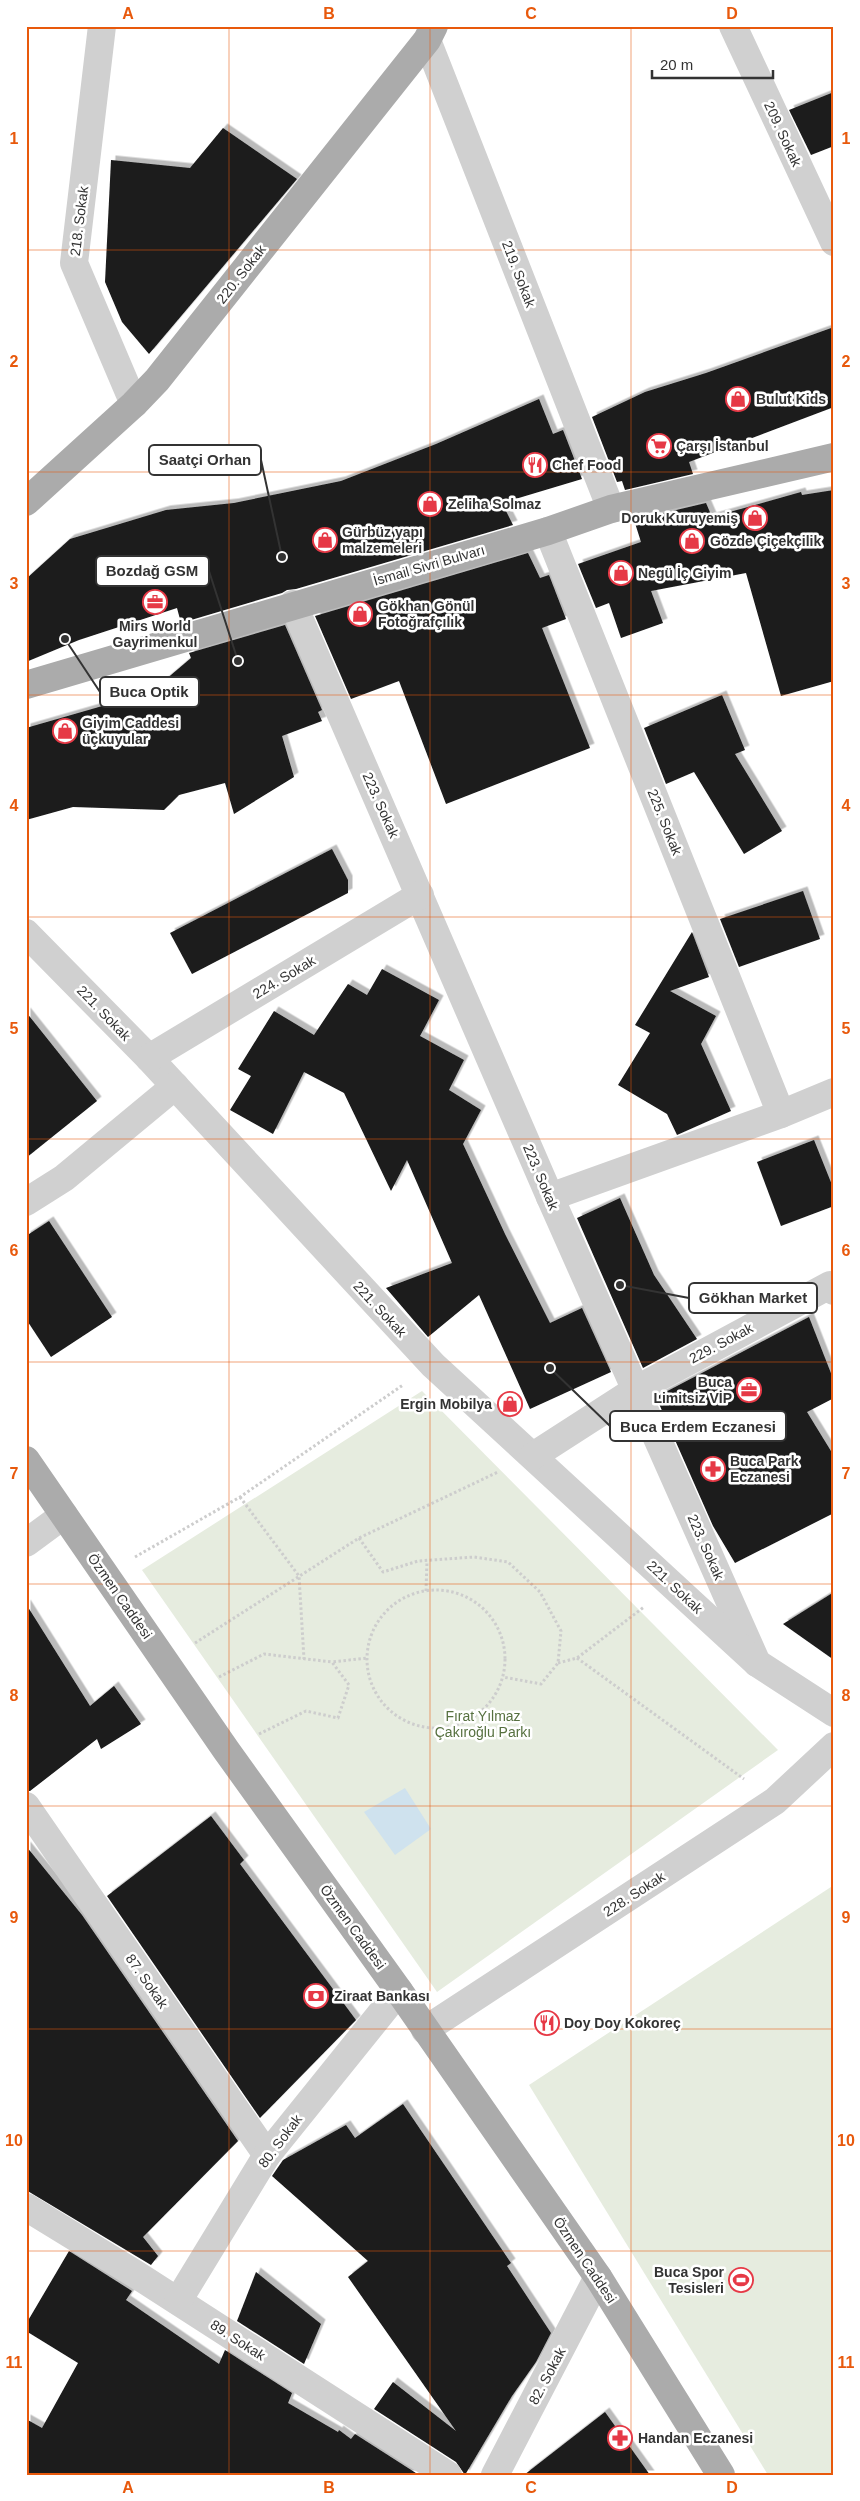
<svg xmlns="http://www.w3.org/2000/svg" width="860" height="2501" font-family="Helvetica,sans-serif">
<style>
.green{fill:#e6ecdf}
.water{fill:#cfe2ee}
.building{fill:#1a1a1a;filter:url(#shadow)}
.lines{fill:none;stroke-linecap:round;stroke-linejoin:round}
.path{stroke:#cdcdcd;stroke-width:3;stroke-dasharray:2.5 2.5;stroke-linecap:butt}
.minor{stroke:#d0d0d0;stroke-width:28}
.major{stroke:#ababab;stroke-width:28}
.grid{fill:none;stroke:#e8590c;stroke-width:1;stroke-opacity:0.55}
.labels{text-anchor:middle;stroke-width:5;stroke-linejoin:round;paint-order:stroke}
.street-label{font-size:14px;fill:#333;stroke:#fff}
.poi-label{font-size:14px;font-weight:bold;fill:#333;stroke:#fff;text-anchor:start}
.park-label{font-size:14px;fill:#56703f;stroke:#fff}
.leader{fill:none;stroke:#333;stroke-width:2}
.callout-dot{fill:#333;stroke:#fff;stroke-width:2}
.callout{fill:#fff;stroke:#333;stroke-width:2}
.callout-label{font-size:15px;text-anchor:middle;font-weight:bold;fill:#333}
.neatline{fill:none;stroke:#e8590c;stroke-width:2}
.grid-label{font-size:16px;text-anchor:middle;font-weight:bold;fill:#e8590c}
</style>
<defs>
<filter id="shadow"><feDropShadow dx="4.5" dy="-4.5" stdDeviation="0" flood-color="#0004"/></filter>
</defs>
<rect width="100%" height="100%" fill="#fff"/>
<!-- green -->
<g class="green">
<polygon points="422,1391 778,1750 437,1992 142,1570"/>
<polygon points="834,1885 834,2475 768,2475 529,2085"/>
</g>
<!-- water -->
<polygon class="water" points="405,1788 431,1829 395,1855 364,1812"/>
<!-- building -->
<g class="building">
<polygon points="834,92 834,146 811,155 789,110"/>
<polygon points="223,128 297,179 149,354 122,322 105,282 111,160 190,168"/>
<polygon points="834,327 834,407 689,462 693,474 625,490 622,481 617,482 592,417 645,392 706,373"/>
<polygon points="539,399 553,434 563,430 582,479 502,503 513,525 296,589 287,590 282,593 181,623 177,608 79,640 26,662 26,579 70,539 166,510 234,503 341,481 436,444"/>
<polygon points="834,490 834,681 781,696 746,573 651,591 663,623 621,638 609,603 596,608 578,564 641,542 634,520 706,503 712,517 801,492 802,495"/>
<polygon points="528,553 540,578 549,575 566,619 542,628 590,748 446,804 399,681 351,699 315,616"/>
<polygon points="285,625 322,710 318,712 322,721 282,736 294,777 234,814 225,783 179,795 164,810 73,807 26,820 26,728 151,692 191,658 189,653"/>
<polygon points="722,695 745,750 735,754 782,831 744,854 694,772 666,784 644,728"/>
<polygon points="332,849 348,880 348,893 192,974 170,933"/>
<polygon points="803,891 820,939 739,967 720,919"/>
<polygon points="692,932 709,977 670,991 716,1016 701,1044 731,1111 677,1135 667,1114 618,1085 650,1033 635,1025"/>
<polygon points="382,969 439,1000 420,1036 464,1060 449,1090 481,1110 463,1144 505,1234 550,1323 582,1308 611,1372 530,1409 479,1295 428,1337 386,1288 452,1263 407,1160 391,1191 344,1093 304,1072 273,1134 230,1110 251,1076 238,1069 274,1011 314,1035 348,984 367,995"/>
<polygon points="26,1012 97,1101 26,1158"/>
<polygon points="814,1140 834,1190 834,1206 781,1226 757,1162"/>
<polygon points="620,1198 654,1275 697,1339 643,1368 577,1218"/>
<polygon points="49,1221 112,1317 51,1357 26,1319 26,1236"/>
<polygon points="809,1317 834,1381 834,1398 807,1412 834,1456 834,1513 735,1563 713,1526 656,1397"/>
<polygon points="834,1592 834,1660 783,1624"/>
<polygon points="26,1604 90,1706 114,1686 141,1724 101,1749 97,1739 30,1791 26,1791"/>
<polygon points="211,1816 244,1860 240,1864 356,2020 260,2118 107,1896"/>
<polygon points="26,1846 82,1915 238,2141 143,2237 158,2256 151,2265 26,2190"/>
<polygon points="403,2104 511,2263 507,2266 551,2333 536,2362 512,2396 465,2475 456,2462 374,2409 393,2382 456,2431 348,2277 368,2261 272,2176 283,2160 346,2125 355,2138"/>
<polygon points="69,2251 132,2291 126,2300 219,2364 225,2350 292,2393 288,2403 338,2432 339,2430 351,2439 355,2434 419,2475 26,2475 26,2419 42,2428 78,2363 26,2331 26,2324"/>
<polygon points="256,2272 321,2324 304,2364 237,2321"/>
<polygon points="605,2412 650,2475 524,2475"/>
</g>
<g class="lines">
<!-- path -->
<g class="path">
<polyline points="240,1497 299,1576 304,1659"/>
<polyline points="359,1538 383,1572 418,1561 474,1557 508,1562 540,1592 561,1631 558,1663 541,1684 503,1677"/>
<polyline points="135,1557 240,1497 403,1385"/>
<circle cx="436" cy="1659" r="69"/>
<polyline points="426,1591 427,1561"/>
<polyline points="195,1643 359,1538 498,1472"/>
<polyline points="577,1658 744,1779"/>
<polyline points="558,1663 577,1658 644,1607"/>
<polyline points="219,1677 264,1654 332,1662"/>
<polyline points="259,1734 306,1711 338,1718 349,1685 332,1662 367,1658"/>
</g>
<!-- minor -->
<g class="minor">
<polyline points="102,26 74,263 134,404"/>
<polyline points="733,26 834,242"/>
<polyline points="427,40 611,509"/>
<polyline points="548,531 781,1114"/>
<polyline points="293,604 550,1197 757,1663"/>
<polyline points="26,933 149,1058 433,1365 757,1663 834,1713"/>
<polyline points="149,1058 420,895"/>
<polyline points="550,1197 781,1114 834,1092"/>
<polyline points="26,1202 64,1178 175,1086"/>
<polyline points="533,1456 637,1389 830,1285 834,1291"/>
<polyline points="26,1543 64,1515"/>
<polyline points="26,1806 267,2155"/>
<polyline points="425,2030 775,1801 834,1746"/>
<polyline points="26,2207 137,2275 448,2475"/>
<polyline points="178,2301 267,2155 399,1991"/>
<polyline points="495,2475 598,2277"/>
</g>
<!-- major -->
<g class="major">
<polyline points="26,502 134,404 157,380 427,40 434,26"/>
<polyline points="26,685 548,531 611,509 834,457"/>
<polyline points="26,1460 226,1750 399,1991 598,2277 721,2475"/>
</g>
</g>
<!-- grid -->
<path class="grid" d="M229,26V2475M430,26V2475M631,26V2475M26,250H834M26,472H834M26,695H834M26,917H834M26,1139H834M26,1362H834M26,1584H834M26,1806H834M26,2029H834M26,2251H834"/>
<!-- icons -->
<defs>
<symbol id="shop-ring" viewBox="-11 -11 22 22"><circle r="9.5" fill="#fff" stroke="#e63946" stroke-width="1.5"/><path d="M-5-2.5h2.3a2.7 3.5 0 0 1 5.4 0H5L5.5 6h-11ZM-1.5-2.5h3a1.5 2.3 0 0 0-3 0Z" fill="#e63946"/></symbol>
<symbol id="supermarket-ring" viewBox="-11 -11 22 22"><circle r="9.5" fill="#fff" stroke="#e63946" stroke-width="1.5"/><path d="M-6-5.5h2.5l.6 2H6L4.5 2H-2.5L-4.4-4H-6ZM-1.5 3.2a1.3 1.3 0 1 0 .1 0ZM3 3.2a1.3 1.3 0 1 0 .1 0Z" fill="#e63946"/></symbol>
<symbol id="restaurant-ring" viewBox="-11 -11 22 22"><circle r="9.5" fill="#fff" stroke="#e63946" stroke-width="1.5"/><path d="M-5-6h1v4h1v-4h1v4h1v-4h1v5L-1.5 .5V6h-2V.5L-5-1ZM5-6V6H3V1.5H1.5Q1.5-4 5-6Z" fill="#e63946"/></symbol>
<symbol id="office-ring" viewBox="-11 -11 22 22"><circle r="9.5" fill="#fff" stroke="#e63946" stroke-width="1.5"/><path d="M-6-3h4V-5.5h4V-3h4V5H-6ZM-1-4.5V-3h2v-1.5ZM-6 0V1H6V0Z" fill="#e63946"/></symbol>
<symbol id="pharmacy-ring" viewBox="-11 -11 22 22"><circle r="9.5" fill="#fff" stroke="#e63946" stroke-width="1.5"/><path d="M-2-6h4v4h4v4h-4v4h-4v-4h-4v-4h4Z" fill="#e63946"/></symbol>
<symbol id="bank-ring" viewBox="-11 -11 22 22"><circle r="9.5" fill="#fff" stroke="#e63946" stroke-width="1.5"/><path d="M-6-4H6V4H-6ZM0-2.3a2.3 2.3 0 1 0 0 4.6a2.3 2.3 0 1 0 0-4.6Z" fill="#e63946"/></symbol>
<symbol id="stadium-ring" viewBox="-11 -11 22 22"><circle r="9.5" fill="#fff" stroke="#e63946" stroke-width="1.5"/><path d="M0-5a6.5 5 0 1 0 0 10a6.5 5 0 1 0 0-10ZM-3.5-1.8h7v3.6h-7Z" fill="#e63946"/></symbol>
</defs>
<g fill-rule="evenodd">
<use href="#shop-ring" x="724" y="385" width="28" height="28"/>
<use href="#supermarket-ring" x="645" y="432" width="28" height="28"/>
<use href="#restaurant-ring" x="521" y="451" width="28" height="28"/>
<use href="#shop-ring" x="416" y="490" width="28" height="28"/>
<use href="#shop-ring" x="741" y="504" width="28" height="28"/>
<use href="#shop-ring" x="311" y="526" width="28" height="28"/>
<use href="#shop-ring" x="678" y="527" width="28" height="28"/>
<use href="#shop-ring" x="607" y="559" width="28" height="28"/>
<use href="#office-ring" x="141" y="588" width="28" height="28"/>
<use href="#shop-ring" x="346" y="600" width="28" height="28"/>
<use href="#shop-ring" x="51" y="717" width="28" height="28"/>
<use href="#office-ring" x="735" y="1376" width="28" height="28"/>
<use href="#shop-ring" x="496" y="1390" width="28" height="28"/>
<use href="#pharmacy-ring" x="699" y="1455" width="28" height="28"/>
<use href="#bank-ring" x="302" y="1982" width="28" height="28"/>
<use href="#restaurant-ring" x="533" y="2009" width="28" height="28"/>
<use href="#stadium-ring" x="727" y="2266" width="28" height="28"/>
<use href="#pharmacy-ring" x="606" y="2424" width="28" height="28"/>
</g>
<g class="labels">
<!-- street labels -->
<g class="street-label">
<text transform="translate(783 134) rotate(65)" y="5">209. Sokak</text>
<text transform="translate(79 221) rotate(-83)" y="5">218. Sokak</text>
<text transform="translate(241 274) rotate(-52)" y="5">220. Sokak</text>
<text transform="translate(519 274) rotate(69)" y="5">219. Sokak</text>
<text transform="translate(429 565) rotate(-16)" y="5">İsmail Sivri Bulvarı</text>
<text transform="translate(381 805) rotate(66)" y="5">223. Sokak</text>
<text transform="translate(665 822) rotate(68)" y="5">225. Sokak</text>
<text transform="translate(284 977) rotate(-31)" y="5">224. Sokak</text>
<text transform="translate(104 1013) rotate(46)" y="5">221. Sokak</text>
<text transform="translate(541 1177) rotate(67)" y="5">223. Sokak</text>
<text transform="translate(380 1309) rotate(47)" y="5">221. Sokak</text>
<text transform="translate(721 1343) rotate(-28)" y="5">229. Sokak</text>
<text transform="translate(706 1547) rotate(66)" y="5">223. Sokak</text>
<text transform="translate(675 1587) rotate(43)" y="5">221. Sokak</text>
<text transform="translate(120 1596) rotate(55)" y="5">Özmen Caddesi</text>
<text transform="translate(634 1894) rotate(-33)" y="5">228. Sokak</text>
<text transform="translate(353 1927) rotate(54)" y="5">Özmen Caddesi</text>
<text transform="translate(147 1981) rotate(55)" y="5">87. Sokak</text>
<text transform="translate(280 2141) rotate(-53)" y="5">80. Sokak</text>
<text transform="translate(585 2260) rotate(56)" y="5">Özmen Caddesi</text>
<text transform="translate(238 2340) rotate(33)" y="5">89. Sokak</text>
<text transform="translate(547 2376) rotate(-62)" y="5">82. Sokak</text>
</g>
<!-- poi labels -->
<g class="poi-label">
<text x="756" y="404">Bulut Kids</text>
<text x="676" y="451">Çarşı İstanbul</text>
<text x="552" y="470">Chef Food</text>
<text x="448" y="509">Zeliha Solmaz</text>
<text x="738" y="523" text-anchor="end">Doruk Kuruyemiş</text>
<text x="342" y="537">Gürbüz yapı<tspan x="342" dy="16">malzemeleri</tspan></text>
<text x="710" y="546">Gözde Çiçekçilik</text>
<text x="638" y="578">Negü İç Giyim</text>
<text x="378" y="611">Gökhan Gönül<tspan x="378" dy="16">Fotoğrafçılık</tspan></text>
<text x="155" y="631" text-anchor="middle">Mirs World<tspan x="155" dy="16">Gayrimenkul</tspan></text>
<text x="82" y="728">Giyim Caddesi<tspan x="82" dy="16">üçkuyular</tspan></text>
<text x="732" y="1387" text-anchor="end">Buca<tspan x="732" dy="16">Limitsiz VİP</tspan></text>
<text x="492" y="1409" text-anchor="end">Ergin Mobilya</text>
<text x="730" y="1466">Buca Park<tspan x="730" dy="16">Eczanesi</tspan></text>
<text x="334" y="2001">Ziraat Bankası</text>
<text x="564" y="2028">Doy Doy Kokoreç</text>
<text x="724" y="2277" text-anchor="end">Buca Spor<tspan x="724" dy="16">Tesisleri</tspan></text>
<text x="638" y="2443">Handan Eczanesi</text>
</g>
<!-- park labels -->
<g class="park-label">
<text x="483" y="1721">Fırat Yılmaz<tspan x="483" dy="16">Çakıroğlu Parkı</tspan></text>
</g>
</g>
<!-- callouts -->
<path class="leader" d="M282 557L261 460M238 661L209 571M65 639L100 692M620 1285L689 1298M550 1368L610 1426"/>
<g class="callout-dot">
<circle cx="282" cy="557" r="5"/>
<circle cx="238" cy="661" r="5"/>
<circle cx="65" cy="639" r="5"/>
<circle cx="620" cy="1285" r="5"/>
<circle cx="550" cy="1368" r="5"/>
</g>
<g class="callout">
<rect x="149" y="445" width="112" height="30" rx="5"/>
<rect x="96" y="556" width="113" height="30" rx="5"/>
<rect x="100" y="677" width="99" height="30" rx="5"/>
<rect x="689" y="1283" width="128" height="30" rx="5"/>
<rect x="610" y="1411" width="176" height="30" rx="5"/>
</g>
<g class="callout-label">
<text x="205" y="465">Saatçi Orhan</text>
<text x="152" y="576">Bozdağ GSM</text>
<text x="149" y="697">Buca Optik</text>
<text x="753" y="1303">Gökhan Market</text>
<text x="698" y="1432">Buca Erdem Eczanesi</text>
</g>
<!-- border -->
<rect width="860" height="2501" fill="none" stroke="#ffffff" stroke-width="55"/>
<!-- scale -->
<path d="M652 70v8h121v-8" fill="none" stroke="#333333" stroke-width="2.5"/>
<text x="660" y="70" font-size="15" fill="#333333" stroke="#ffffff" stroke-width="4" paint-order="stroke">20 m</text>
<rect x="28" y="28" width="804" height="2446" class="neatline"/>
<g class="grid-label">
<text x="128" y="19">A</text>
<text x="329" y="19">B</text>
<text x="531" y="19">C</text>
<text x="732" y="19">D</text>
<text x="14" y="144">1</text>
<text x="846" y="144">1</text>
<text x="14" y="367">2</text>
<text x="846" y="367">2</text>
<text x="14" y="589">3</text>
<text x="846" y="589">3</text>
<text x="14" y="811">4</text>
<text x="846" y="811">4</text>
<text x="14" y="1034">5</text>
<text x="846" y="1034">5</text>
<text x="14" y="1256">6</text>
<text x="846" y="1256">6</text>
<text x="14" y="1479">7</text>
<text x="846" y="1479">7</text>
<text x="14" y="1701">8</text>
<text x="846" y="1701">8</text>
<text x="14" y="1923">9</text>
<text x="846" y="1923">9</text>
<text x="14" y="2146">10</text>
<text x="846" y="2146">10</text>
<text x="14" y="2368">11</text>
<text x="846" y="2368">11</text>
<text x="128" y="2493">A</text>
<text x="329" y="2493">B</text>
<text x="531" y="2493">C</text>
<text x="732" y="2493">D</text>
</g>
</svg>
